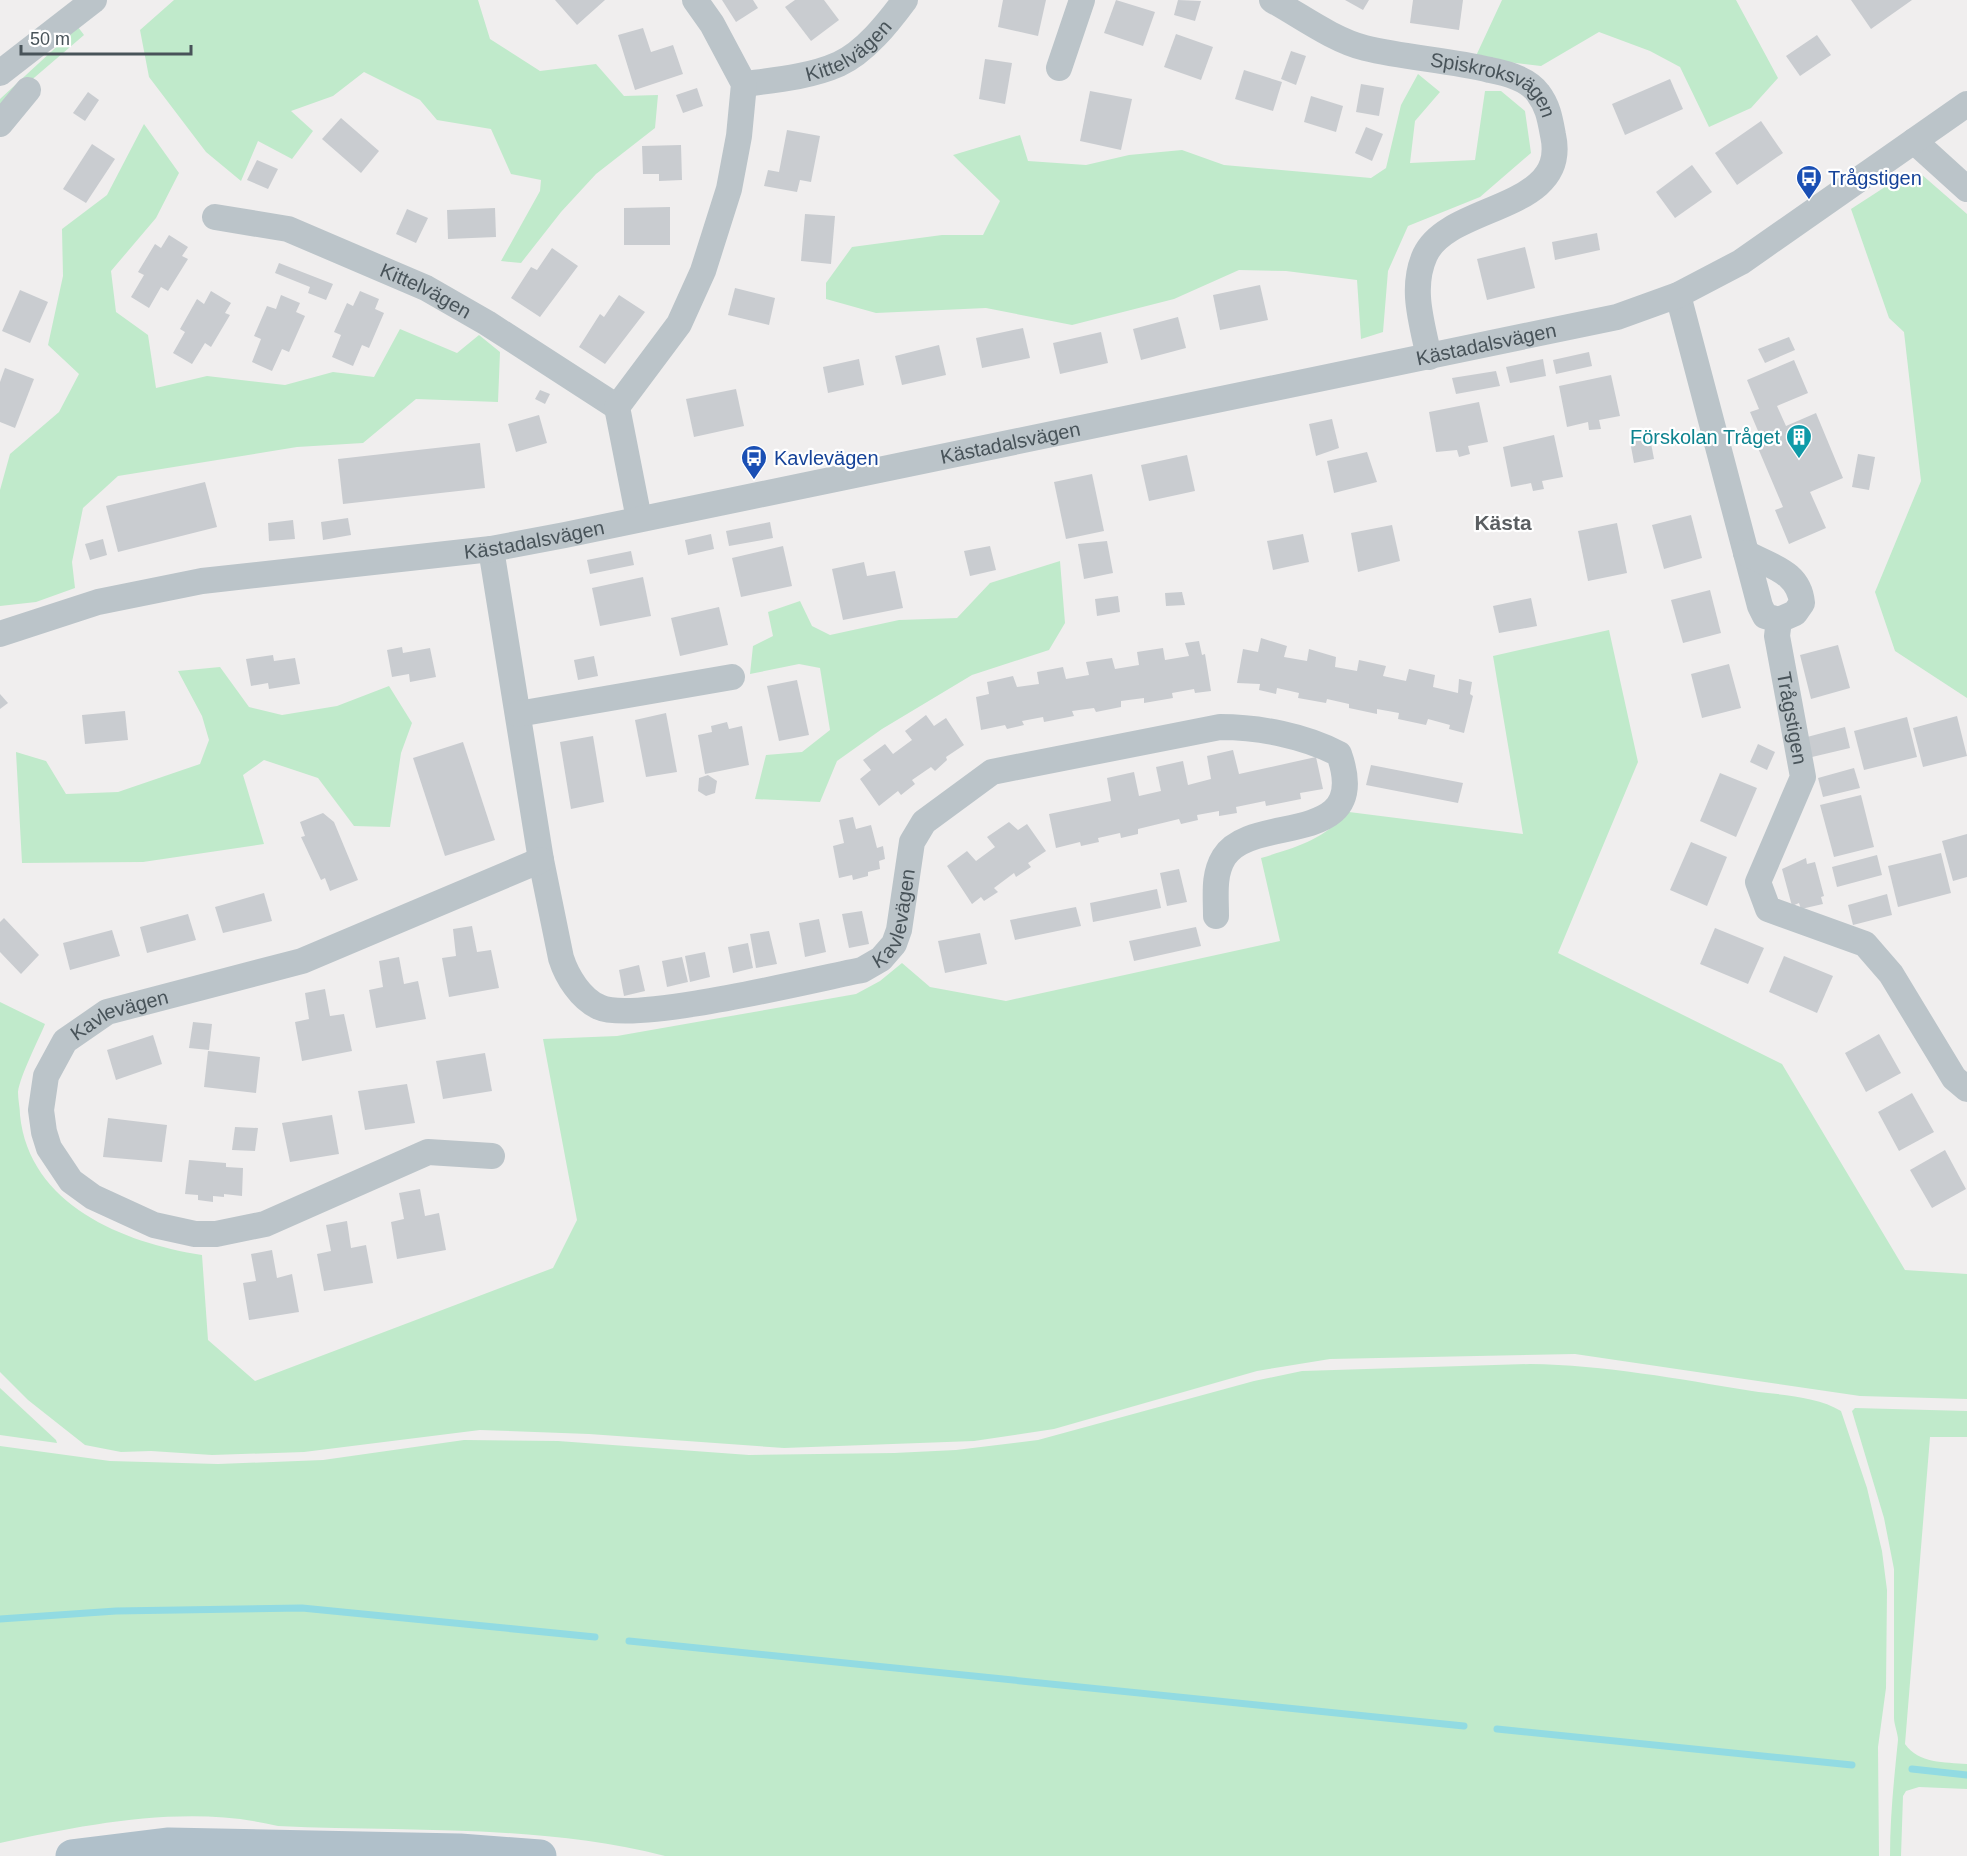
<svg xmlns="http://www.w3.org/2000/svg" width="1967" height="1856" font-family="Arial,sans-serif">
<style>
.green{fill:#c0eacb}
.lines{fill:none;stroke-linecap:round;stroke-linejoin:round}
.stream{stroke:#92dbe2;stroke-width:7}
.building{fill:#c9ccd0}
.minor{stroke:#bbc4c9;stroke-width:26}
.major{stroke:#b0c0ca;stroke-width:33}
.labels{text-anchor:middle;stroke-width:4.5;stroke-linejoin:round;paint-order:stroke}
.street-label{font-size:20px;fill:#485359;stroke:#fff}
.transit-label{font-size:20px;fill:#164399;stroke:#fff;text-anchor:start}
.culture-label{font-size:20px;fill:#0d838f;stroke:#fff;text-anchor:end}
.neighbourhood-label{font-size:21px;font-weight:bold;fill:#5b5f62;stroke:#fff}
</style>
<rect width="100%" height="100%" fill="#f0eeee"/>
<!-- green -->
<g class="green">
<polygon points="174,0 478,0 490,39 540,71 596,64 624,96 658,95 655,128 596,174 561,212 521,263 501,261 540,191 541,180 511,174 491,129 437,120 420,100 364,72 333,96 291,111 313,131 292,159 258,141 241,181 206,152 149,77 140,30"/>
<polygon points="1502,0 1736,0 1778,78 1751,108 1709,127 1680,67 1650,51 1599,32 1541,66 1475,58"/>
<polygon points="78,27 84,35 28,83 0,113 0,99"/>
<polygon points="1418,74 1440,92 1415,121 1410,163 1475,160 1485,91 1501,91 1525,111 1531,153 1480,197 1408,226 1388,271 1383,332 1361,339 1357,280 1286,271 1239,270 1174,299 1072,325 986,308 876,313 826,299 826,283 852,247 942,235 983,235 1000,201 953,155 1020,135 1028,161 1086,165 1129,155 1182,150 1224,165 1371,178 1386,168 1401,105"/>
<polygon points="144,124 179,173 156,218 111,271 116,312 148,335 156,388 207,376 285,385 333,372 374,377 400,329 457,353 479,335 500,352 498,402 416,399 363,443 297,447 118,476 83,508 72,562 75,588 36,602 0,606 0,490 10,454 59,412 79,374 48,345 63,276 62,229 107,195"/>
<polygon points="1921,174 1967,214 1967,698 1895,651 1875,592 1921,481 1904,332 1889,318 1851,209 1902,176"/>
<polygon points="1060,561 1065,623 1049,650 972,675 882,729 837,761 820,802 755,799 766,755 802,752 830,730 820,668 799,664 750,674 753,646 773,636 768,612 800,601 812,626 830,635 899,620 957,618 990,583"/>
<path d="M1609,630L1638,762L1558,953L1782,1064L1905,1270L1967,1274V1399L1860,1396L1575,1354L1330,1359L1257,1371L1054,1429L974,1441L784,1448L589,1434L480,1430L304,1452L212,1455L151,1451L121,1452L85,1445L28,1400L0,1372V1002L45,1024C38,1041 20,1076 18,1092C18,1100 20,1108 20,1115C29,1205 124,1243 202,1255L208,1340L255,1381L553,1268L577,1220L543,1039L617,1036L856,994L880,981L902,963L930,987L1006,1001L1280,941L1261,858C1300,846 1320,841 1349,812L1523,834L1493,656Z"/>
<polygon points="220,667 249,707 282,715 337,706 389,686 412,723 401,753 390,827 354,826 318,778 264,760 243,775 264,844 143,862 22,863 16,752 46,761 66,794 118,792 200,764 209,740 202,716 178,671"/>
<path d="M1530,1364C1605,1365 1678,1379 1752,1391C1780,1395 1817,1396 1841,1411L1867,1488L1882,1551L1887,1590L1886,1688L1878,1747L1879,1856H665C539,1824 407,1832 278,1826C188,1804 89,1824 0,1843V1446L110,1461L218,1464L323,1460L464,1440L558,1441L749,1455L894,1453L956,1450L1038,1440L1254,1381L1302,1371Z"/>
<polygon points="0,1388 56,1440 57,1443 0,1435"/>
<path d="M1855,1408L1967,1411V1437H1930L1905,1744C1919,1764 1944,1762 1967,1764V1789L1919,1787L1906,1791L1903,1796L1901,1856H1890C1890,1817 1894,1779 1898,1740C1898,1734 1894,1724 1894,1718V1569L1884,1518L1852,1411Z"/>
</g>
<g class="lines">
<!-- stream -->
<g class="stream">
<polyline points="0,1619 116,1611 302,1608 595,1637"/>
<polyline points="629,1641 1464,1726"/>
<polyline points="1497,1729 1852,1765"/>
<polyline points="1912,1769 1967,1775"/>
</g>
</g>
<!-- building -->
<g class="building">
<polygon points="555,0 605,0 577,25"/>
<polygon points="722,0 753,0 758,8 736,22"/>
<polygon points="795,0 824,0 839,20 811,41 785,7"/>
<polygon points="1003,0 1046,0 1038,36 998,27"/>
<polygon points="1116,0 1155,12 1143,46 1104,33"/>
<polygon points="1178,0 1201,1 1195,21 1174,15"/>
<polygon points="1345,0 1369,0 1363,10"/>
<polygon points="1413,0 1463,0 1459,30 1410,23"/>
<polygon points="1851,0 1912,0 1871,29"/>
<polygon points="643,28 651,52 673,45 683,74 635,90 618,35"/>
<polygon points="1176,34 1213,47 1201,80 1164,67"/>
<polygon points="1817,35 1831,55 1800,76 1786,56"/>
<polygon points="1291,51 1306,56 1296,85 1281,79"/>
<polygon points="985,59 1012,63 1005,104 979,99"/>
<polygon points="1244,70 1282,82 1273,111 1235,99"/>
<polygon points="1670,79 1683,109 1625,135 1612,104"/>
<polygon points="1361,84 1384,88 1379,116 1356,112"/>
<polygon points="697,88 703,106 683,113 676,95"/>
<polygon points="1090,91 1132,99 1121,150 1080,141"/>
<polygon points="88,92 99,100 85,121 73,113"/>
<polygon points="1311,96 1343,106 1336,132 1304,122"/>
<polygon points="341,118 379,151 361,173 322,139"/>
<polygon points="1761,121 1783,153 1737,185 1715,153"/>
<polygon points="1366,127 1383,134 1372,161 1355,153"/>
<polygon points="787,130 820,136 811,182 800,180 797,192 764,186 768,170 779,172"/>
<polygon points="92,144 115,159 86,203 63,189"/>
<polygon points="681,145 682,180 659,181 659,174 643,174 642,146"/>
<polygon points="257,160 278,169 268,189 247,180"/>
<polygon points="1692,165 1712,192 1675,218 1656,192"/>
<polygon points="670,207 670,245 624,245 624,208"/>
<polygon points="495,208 496,237 448,239 447,210"/>
<polygon points="407,209 428,218 416,243 396,234"/>
<polygon points="805,214 835,216 831,264 801,261"/>
<polygon points="1597,233 1600,250 1555,260 1552,242"/>
<polygon points="169,235 188,247 182,256 188,259 168,291 161,287 149,308 131,297 144,275 138,272 155,244 161,248"/>
<polygon points="1525,247 1535,288 1487,300 1477,259"/>
<polygon points="552,248 578,266 540,317 511,298 531,267 537,270"/>
<polygon points="279,263 333,284 326,300 308,293 310,287 275,273"/>
<polygon points="1260,285 1268,320 1220,330 1213,295"/>
<polygon points="735,288 775,298 769,325 728,315"/>
<polygon points="20,290 48,302 30,343 2,331"/>
<polygon points="211,291 231,303 225,313 230,315 211,347 205,343 192,364 173,353 185,332 180,329 197,299 204,304"/>
<polygon points="360,291 379,299 375,309 384,313 369,348 362,345 353,366 332,357 341,335 334,332 347,303 353,306"/>
<polygon points="281,295 300,303 296,312 305,316 289,352 282,349 272,371 252,362 261,339 254,336 267,306 276,309"/>
<polygon points="619,295 645,312 605,364 579,347 600,314 604,317"/>
<polygon points="1178,317 1186,348 1141,360 1133,329"/>
<polygon points="1023,328 1030,358 982,368 976,338"/>
<polygon points="1101,332 1108,363 1060,374 1053,343"/>
<polygon points="1789,337 1795,350 1765,363 1758,349"/>
<polygon points="939,345 946,375 902,385 895,356"/>
<polygon points="1589,352 1592,366 1556,374 1553,360"/>
<polygon points="859,359 864,385 828,393 823,367"/>
<polygon points="1543,359 1546,376 1510,383 1506,367"/>
<polygon points="1794,360 1808,393 1777,406 1786,426 1816,413 1843,478 1810,492 1826,528 1789,544 1775,510 1783,507 1755,441 1761,438 1750,412 1759,409 1747,380"/>
<polygon points="5,368 34,379 15,428 0,422 0,382"/>
<polygon points="1496,371 1500,386 1456,394 1452,378"/>
<polygon points="1611,375 1620,416 1599,420 1601,429 1589,430 1588,422 1567,427 1559,386"/>
<polygon points="736,389 744,426 694,437 686,399"/>
<polygon points="540,390 550,394 545,404 535,399"/>
<polygon points="1479,402 1488,442 1468,446 1470,454 1459,457 1457,450 1436,452 1429,412"/>
<polygon points="539,415 547,443 516,452 508,424"/>
<polygon points="1332,419 1339,448 1316,456 1309,424"/>
<polygon points="1554,435 1563,477 1542,481 1544,489 1533,491 1531,483 1511,487 1503,447"/>
<polygon points="1650,438 1654,459 1634,463 1630,441"/>
<polygon points="480,443 485,488 343,504 338,459"/>
<polygon points="1367,452 1377,482 1334,493 1327,461"/>
<polygon points="1858,454 1875,457 1869,490 1852,487"/>
<polygon points="1187,455 1195,491 1149,501 1141,465"/>
<polygon points="1092,474 1104,531 1066,539 1054,482"/>
<polygon points="205,482 217,527 118,552 106,506"/>
<polygon points="1691,515 1702,558 1664,569 1652,525"/>
<polygon points="348,518 351,535 323,540 321,522"/>
<polygon points="293,520 295,539 269,541 268,523"/>
<polygon points="770,522 773,538 729,546 726,531"/>
<polygon points="1617,523 1627,573 1588,581 1578,531"/>
<polygon points="1392,525 1400,561 1358,572 1351,533"/>
<polygon points="711,534 714,549 688,555 685,540"/>
<polygon points="1303,534 1309,562 1273,570 1267,541"/>
<polygon points="103,539 107,555 90,560 85,544"/>
<polygon points="1107,541 1113,573 1084,579 1078,544"/>
<polygon points="783,546 792,586 741,597 732,558"/>
<polygon points="990,546 996,570 970,576 964,551"/>
<polygon points="631,551 634,565 590,574 587,560"/>
<polygon points="864,562 867,576 895,571 903,608 843,620 832,569"/>
<polygon points="643,577 651,616 600,626 592,588"/>
<polygon points="1710,590 1721,633 1683,643 1671,600"/>
<polygon points="1182,592 1185,605 1166,606 1165,593"/>
<polygon points="1118,596 1120,612 1097,616 1095,599"/>
<polygon points="1531,598 1537,626 1499,633 1493,606"/>
<polygon points="719,607 728,645 680,656 671,618"/>
<polygon points="1261,638 1287,646 1284,657 1307,661 1309,649 1336,657 1335,667 1357,671 1359,660 1386,666 1383,676 1406,681 1409,669 1435,675 1433,687 1458,693 1459,679 1472,682 1470,694 1473,696 1464,733 1449,729 1450,725 1428,719 1426,725 1398,719 1399,713 1377,709 1377,714 1349,708 1349,704 1327,699 1326,703 1298,698 1299,693 1277,688 1276,694 1259,690 1260,684 1237,683 1243,649 1258,652"/>
<polygon points="1199,641 1202,655 1205,654 1211,691 1195,693 1194,689 1172,693 1173,698 1144,703 1144,698 1121,701 1121,707 1096,712 1094,708 1072,711 1074,716 1044,722 1043,717 1022,721 1024,725 1007,729 1005,725 981,730 976,697 989,694 987,682 1013,676 1017,687 1039,684 1037,672 1063,667 1066,679 1089,675 1086,662 1112,658 1115,669 1139,665 1137,652 1163,648 1165,660 1189,656 1185,643"/>
<polygon points="1838,645 1850,688 1811,699 1800,655"/>
<polygon points="402,647 403,653 430,648 436,677 410,682 409,674 392,677 387,650"/>
<polygon points="273,655 274,661 295,658 300,684 269,689 268,683 251,686 246,659"/>
<polygon points="594,656 598,676 578,680 574,660"/>
<polygon points="1729,664 1741,708 1702,718 1691,674"/>
<polygon points="797,680 809,735 779,741 767,686"/>
<polygon points="0,694 8,703 0,709"/>
<polygon points="125,711 128,740 85,744 82,715"/>
<polygon points="666,713 677,772 646,777 635,720"/>
<polygon points="926,715 934,726 946,718 964,745 946,757 947,760 935,771 931,767 912,780 915,784 901,795 898,791 879,806 860,779 871,770 863,760 885,744 893,754 912,740 905,731"/>
<polygon points="1957,716 1967,756 1923,767 1913,728"/>
<polygon points="1907,717 1917,757 1864,770 1854,731"/>
<polygon points="727,722 729,729 742,726 749,765 705,774 698,735 712,732 711,726"/>
<polygon points="1845,727 1850,748 1812,757 1807,737"/>
<polygon points="593,736 604,802 571,809 560,742"/>
<polygon points="463,742 495,840 445,856 413,758"/>
<polygon points="1758,744 1775,752 1767,770 1750,762"/>
<polygon points="1233,750 1239,774 1316,757 1323,789 1300,793 1301,799 1266,806 1265,801 1236,807 1237,813 1219,816 1219,811 1197,815 1198,820 1181,824 1179,819 1138,829 1138,834 1121,838 1120,833 1098,838 1099,842 1081,846 1080,842 1056,848 1049,814 1111,801 1107,778 1134,772 1139,796 1161,791 1156,767 1183,761 1188,785 1211,779 1207,756"/>
<polygon points="1371,765 1463,783 1458,803 1366,785"/>
<polygon points="1854,768 1860,788 1823,797 1818,778"/>
<polygon points="1720,773 1757,788 1736,837 1700,821"/>
<polygon points="708,775 717,781 715,793 706,796 698,791 699,778"/>
<polygon points="1861,795 1874,847 1834,857 1820,805"/>
<polygon points="323,813 334,822 358,880 330,891 325,878 321,880 301,837 305,836 300,822"/>
<polygon points="853,817 856,829 871,825 877,848 883,846 885,859 879,861 880,869 868,872 868,876 853,880 852,875 839,878 833,846 844,843 839,820"/>
<polygon points="1009,822 1018,830 1027,824 1046,851 1028,863 1031,867 1016,877 1014,873 994,888 998,892 984,901 981,897 972,904 947,866 967,851 976,861 995,847 987,837"/>
<polygon points="1967,834 1967,877 1953,881 1942,841"/>
<polygon points="1691,842 1727,857 1707,906 1670,890"/>
<polygon points="1941,853 1951,893 1898,907 1888,866"/>
<polygon points="1877,855 1882,875 1837,887 1832,867"/>
<polygon points="1806,858 1807,864 1815,862 1824,896 1821,897 1823,904 1801,909 1799,903 1792,906 1782,869"/>
<polygon points="1179,869 1187,902 1167,906 1160,873"/>
<polygon points="1157,889 1161,908 1093,922 1090,903"/>
<polygon points="264,893 272,921 223,933 215,907"/>
<polygon points="1887,894 1892,915 1853,925 1848,905"/>
<polygon points="1076,907 1081,926 1015,940 1010,920"/>
<polygon points="862,911 869,944 849,948 842,914"/>
<polygon points="188,914 196,940 147,953 140,927"/>
<polygon points="4,918 39,955 21,974 0,952 0,922"/>
<polygon points="819,919 826,952 805,957 799,923"/>
<polygon points="472,926 477,952 491,950 499,988 449,997 442,958 456,956 453,929"/>
<polygon points="1196,927 1201,946 1134,961 1129,941"/>
<polygon points="1715,928 1764,948 1748,984 1700,964"/>
<polygon points="112,930 120,956 70,970 63,943"/>
<polygon points="769,931 777,964 756,968 750,934"/>
<polygon points="980,933 987,964 945,973 938,941"/>
<polygon points="748,943 753,968 733,973 728,947"/>
<polygon points="705,952 710,977 690,982 685,956"/>
<polygon points="1784,956 1833,976 1817,1013 1769,992"/>
<polygon points="399,957 404,984 418,981 426,1019 376,1028 369,990 383,987 379,961"/>
<polygon points="682,957 688,982 667,987 662,961"/>
<polygon points="639,965 645,991 624,996 619,970"/>
<polygon points="325,989 330,1016 344,1014 352,1051 302,1061 295,1022 309,1019 305,993"/>
<polygon points="193,1022 212,1024 209,1050 189,1048"/>
<polygon points="1879,1034 1901,1073 1866,1092 1845,1053"/>
<polygon points="153,1035 162,1064 116,1080 107,1050"/>
<polygon points="208,1051 260,1057 256,1093 204,1087"/>
<polygon points="485,1053 492,1091 443,1099 436,1061"/>
<polygon points="407,1084 415,1123 365,1130 358,1091"/>
<polygon points="1912,1093 1934,1132 1899,1151 1878,1112"/>
<polygon points="332,1115 339,1154 290,1162 282,1123"/>
<polygon points="108,1118 167,1125 162,1162 103,1157"/>
<polygon points="235,1127 258,1128 255,1151 232,1150"/>
<polygon points="1945,1150 1966,1189 1932,1208 1910,1170"/>
<polygon points="189,1160 226,1163 226,1167 243,1168 242,1196 224,1194 224,1197 213,1196 213,1202 198,1200 198,1195 185,1194"/>
<polygon points="420,1189 425,1216 439,1213 446,1250 397,1259 391,1222 404,1219 399,1193"/>
<polygon points="347,1221 351,1248 366,1245 373,1283 324,1291 317,1254 331,1251 326,1225"/>
<polygon points="272,1250 277,1278 292,1274 299,1312 249,1320 243,1283 256,1281 251,1254"/>
</g>
<g class="lines">
<!-- minor -->
<g class="minor">
<path id="s1" d="M1272,0C1301,16 1333,40 1365,48C1406,58 1449,60 1490,70C1506,73 1528,79 1538,93C1548,106 1550,119 1553,135C1570,212 1449,203 1425,255C1410,288 1422,323 1429,357"/>
<polyline points="1059,68 1082,0"/>
<polyline points="0,73 94,0"/>
<path id="s2" d="M744,84C775,80 810,77 839,64C865,52 888,23 905,0"/>
<polyline points="0,124 28,90"/>
<polyline points="1914,141 1967,189"/>
<path id="s3" d="M215,217L288,229L426,288L487,323L617,407"/>
<path id="s4" d="M1678,295L1760,606L1765,616L1779,620L1777,636L1803,777L1758,882L1768,909L1865,944L1891,974L1954,1078L1967,1089"/>
<polyline points="639,519 617,407 679,324 703,271 729,189 739,136 744,84 712,24 695,0"/>
<path id="s5" d="M491,549L541,860L561,958C567,977 581,999 599,1007C634,1024 815,979 862,970L881,959L894,944L899,930L912,842L924,822L992,772L1220,727C1259,727 1305,736 1339,754C1373,850 1252,812 1224,857C1213,875 1216,895 1216,916"/>
<path d="M1746,553C1772,567 1799,572 1802,603L1795,613L1779,620"/>
<path id="s6" d="M0,634L98,602L202,581L491,549L565,535L1617,317L1678,295L1741,262L1967,104"/>
<polyline points="518,714 732,677"/>
<path id="s7" d="M492,1156L428,1152L265,1224L216,1234H195L154,1225L93,1197L71,1181L49,1148L44,1132L41,1110L46,1076L65,1041L107,1012L302,961L541,860"/>
</g>
<!-- major -->
<polyline class="major" points="72,1856 169,1844 460,1850 540,1856"/>
</g>
<!-- icons -->
<defs>
<symbol id="bus-pin" viewBox="-11 -11 22 30"><path d="M0 17L-7.5 6A9.5 9.5 0 1 1 7.5 6Z" fill="#1a4fb4" stroke="#fff"/><path d="M-5-6H5V4H4V6H2V4H-2V6H-4V4H-5ZM-3.5-4V0h7V-4ZM-3.5 1.2v1.5H-2V1.2ZM2 1.2v1.5H3.5V1.2Z" fill="#fff"/></symbol>
<symbol id="building-pin" viewBox="-11 -11 22 30"><path d="M0 17L-7.5 6A9.5 9.5 0 1 1 7.5 6Z" fill="#0f9aa8" stroke="#fff"/><path d="M-4-6H4V6H1V3H-1V6H-4ZM-2.5-4.3h1.7v1.8h-1.7ZM.8-4.3h1.7v1.8H.8ZM-2.5-1h1.7V.8h-1.7ZM.8-1h1.7V.8H.8Z" fill="#fff"/></symbol>
</defs>
<g fill-rule="evenodd">
<use href="#bus-pin" x="1794" y="163" width="30" height="40"/>
<use href="#building-pin" x="1784" y="422" width="30" height="40"/>
<use href="#bus-pin" x="739" y="443" width="30" height="40"/>
</g>
<g class="labels">
<!-- street labels -->
<g class="street-label">
<text dy="7" stroke="none"><textPath href="#s2" startOffset="112">Kittelvägen</textPath></text>
<text dy="7" stroke="none"><textPath href="#s1" startOffset="242">Spiskroksvägen</textPath></text>
<text dy="7" stroke="none"><textPath href="#s3" startOffset="225">Kittelvägen</textPath></text>
<text dy="7" stroke="none"><textPath href="#s6" startOffset="1516">Kästadalsvägen</textPath></text>
<text dy="7" stroke="none"><textPath href="#s6" startOffset="1030">Kästadalsvägen</textPath></text>
<text dy="7" stroke="none"><textPath href="#s6" startOffset="544">Kästadalsvägen</textPath></text>
<text dy="7" stroke="none"><textPath href="#s4" startOffset="447">Trågstigen</textPath></text>
<text dy="7" stroke="none"><textPath href="#s5" startOffset="812">Kavlevägen</textPath></text>
<text dy="7" stroke="none"><textPath href="#s7" startOffset="664">Kavlevägen</textPath></text>
</g>
<!-- transit labels -->
<g class="transit-label">
<text x="1828" y="185">Trågstigen</text>
<text x="774" y="465">Kavlevägen</text>
</g>
<!-- culture labels -->
<g class="culture-label">
<text x="1780" y="444">Förskolan Tråget</text>
</g>
<!-- neighbourhood labels -->
<g class="neighbourhood-label">
<text x="1503" y="530">Kästa</text>
</g>
</g>
<!-- scale -->
<path d="M21 45v9h170v-9" fill="none" stroke="#485359" stroke-width="3"/>
<text x="30" y="45" font-size="18" fill="#485359" stroke="#ffffff" stroke-width="4.5" paint-order="stroke">50 m</text>
</svg>
